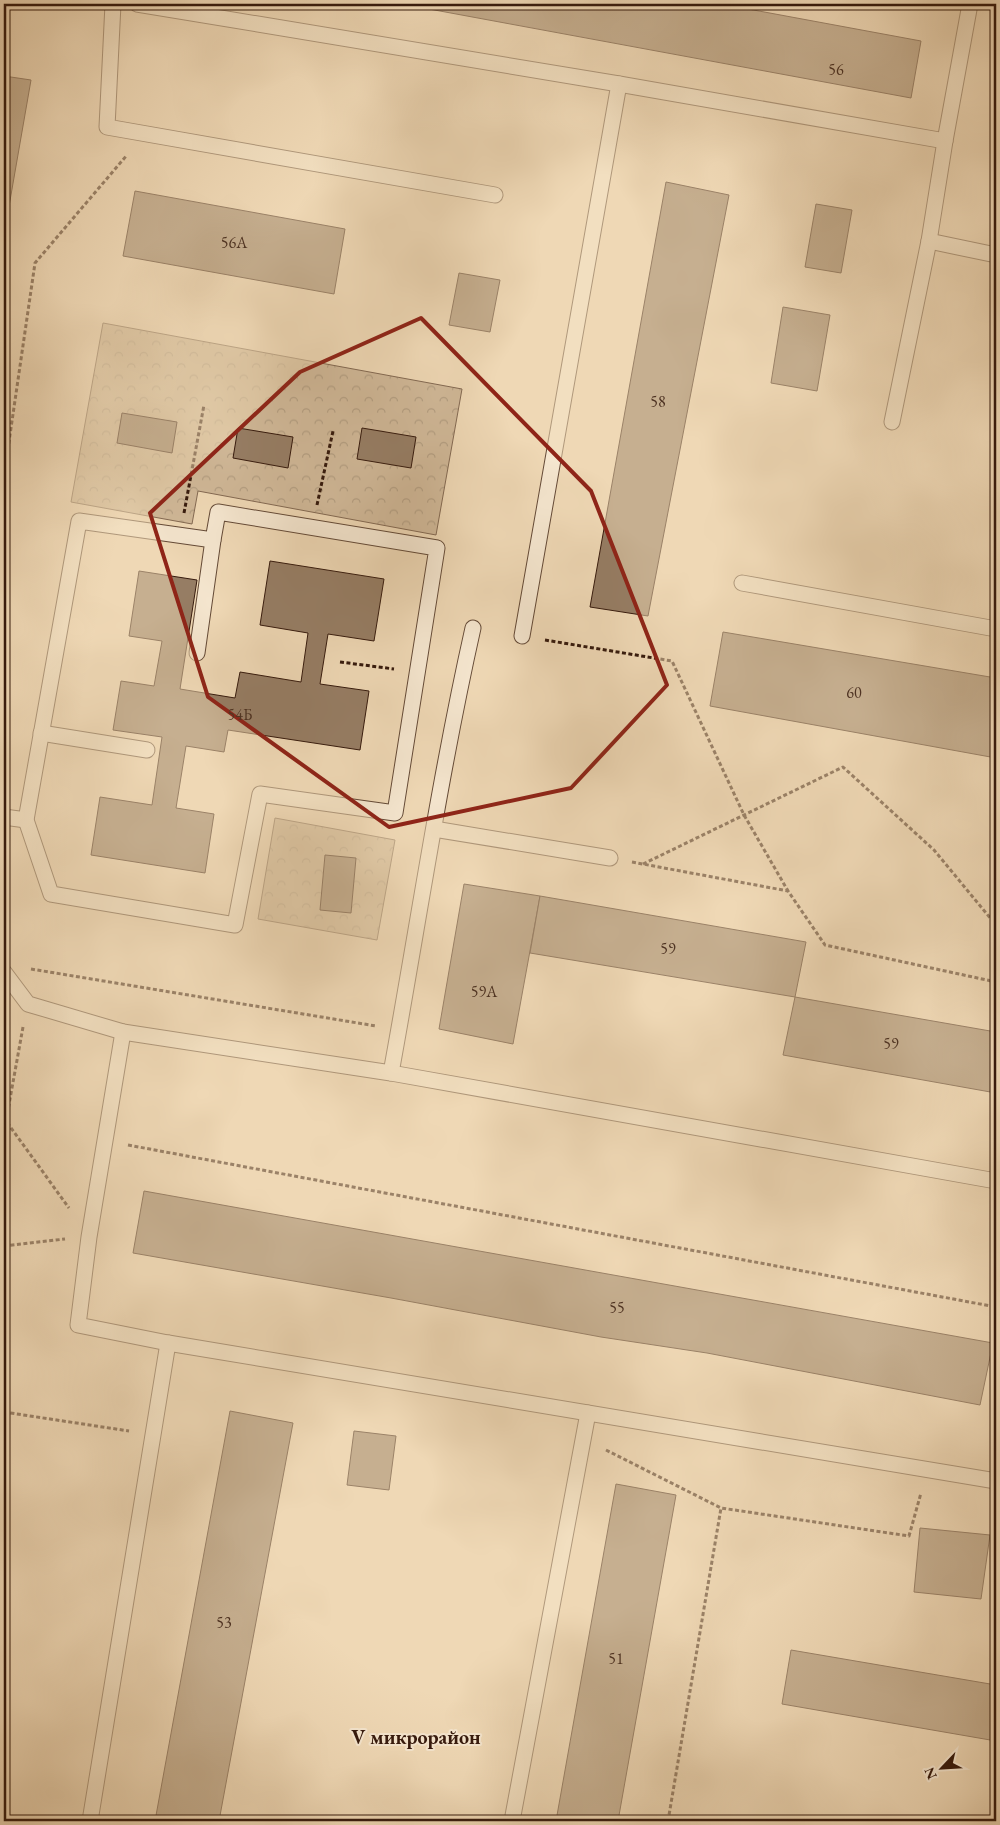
<svg xmlns="http://www.w3.org/2000/svg" width="1000" height="1825" font-family="'EB Garamond',serif">
<style>
.park{fill:url(#park-crowns);stroke:#836952}
.building{fill:#967d64;stroke:#361a0d}
.lines{fill:none;stroke-linecap:round;stroke-linejoin:round}
.lane-casing{stroke:#644a37;stroke-width:17}
.path{stroke:#361a0d;stroke-width:3;stroke-dasharray:4 2.5;stroke-linecap:butt}
.lane{stroke:#f5e6cf;stroke-width:15}
.marked{fill:none;stroke:#8f2418;stroke-width:4;stroke-linejoin:round}
.labels{text-anchor:middle;stroke-width:4;stroke-linejoin:round;paint-order:stroke}
.number-label{font-size:16px;fill:#4e3323}
.neighbourhood-label{font-size:20px;font-weight:bold;fill:#361a0d;stroke:#f5e6cf}
</style>
<defs>
<pattern id="park-crowns" width="20" height="18" patternUnits="userSpaceOnUse" patternTransform="scale(1.25)"><rect width="20" height="18" fill="#d0b898"/><path d="M2 6a3 3 0 1 1 6 0M12 15a3 3 0 1 1 6 0" fill="none" stroke="#b39e82"/></pattern>
</defs>
<rect width="100%" height="100%" fill="#efd8b5"/>
<filter id="stains"><feTurbulence type="fractalNoise" baseFrequency=".004" numOctaves="4"/><feColorMatrix values="0 0 0 0 .2 0 0 0 0 .09 0 0 0 0 .02 0 0 0 .5 -.17"/></filter>
<radialGradient id="worn" r=".72"><stop offset=".6" stop-color="#630" stop-opacity="0"/><stop offset="1" stop-color="#630" stop-opacity=".3"/></radialGradient>
<!-- park -->
<g class="park">
<polygon points="103,323 462,389 436,535 198,491 192,524 71,502"/>
<polygon points="275,818 395,840 377,940 258,919"/>
</g>
<!-- building -->
<g class="building">
<polygon points="402,4 721,4 921,41 911,98"/>
<polygon points="4,76 31,80 4,235"/>
<polygon points="666,182 729,195 648,616 590,607"/>
<polygon points="135,191 345,229 334,294 123,256"/>
<polygon points="816,204 852,210 841,273 805,267"/>
<polygon points="459,273 500,280 490,332 449,325"/>
<polygon points="783,307 830,315 817,391 771,383"/>
<polygon points="122,413 177,422 172,453 117,443"/>
<polygon points="238,428 293,437 288,468 233,458"/>
<polygon points="362,428 416,437 411,468 357,459"/>
<polygon points="270,561 384,579 374,641 328,634 320,684 369,691 360,750 228,730 224,752 186,746 176,808 214,814 205,873 91,855 100,797 152,805 162,737 113,730 121,681 154,686 162,641 129,636 139,571 197,580 180,689 235,698 240,672 301,682 308,633 260,625"/>
<polygon points="723,632 996,678 996,758 710,706"/>
<polygon points="325,855 356,858 351,913 320,910"/>
<polygon points="464,884 540,896 513,1044 439,1029"/>
<polygon points="540,896 806,942 795,997 530,953"/>
<polygon points="795,997 996,1032 996,1093 783,1055"/>
<polygon points="144,1191 993,1343 980,1405 707,1353 601,1337 391,1298 133,1253"/>
<polygon points="230,1411 293,1423 219,1821 155,1821"/>
<polygon points="354,1431 396,1436 389,1490 347,1485"/>
<polygon points="616,1484 676,1495 618,1821 556,1821"/>
<polygon points="920,1528 990,1535 981,1599 914,1592"/>
<polygon points="791,1650 996,1685 996,1741 782,1704"/>
</g>
<g class="lines">
<defs>
<g id="lane">
<polyline points="113,4 107,127 495,195"/>
<polyline points="137,4 619,84 945,141 970,4"/>
<polyline points="945,141 929,241 996,255"/>
<polyline points="892,422 929,241"/>
<polygon points="218,512 437,548 395,813 260,794 235,925 51,894 26,820 79,521 213,540"/>
<polyline points="742,583 996,629"/>
<path d="M473,628C440,775 418,925 391,1073L996,1181"/>
<polyline points="522,636 619,84"/>
<polyline points="197,653 213,540"/>
<polyline points="41,733 147,750"/>
<polyline points="4,817 26,820"/>
<polyline points="434,829 610,858"/>
<polyline points="4,972 28,1004 123,1032 391,1073"/>
<polyline points="123,1032 89,1237 78,1325 168,1343 996,1481"/>
<polyline points="90,1821 168,1343"/>
<polyline points="512,1821 588,1413"/>
</g>
</defs>
<!-- lane casing -->
<use href="#lane" class="lane-casing"/>
<!-- path -->
<g class="path">
<polyline points="4,476 35,263 127,155"/>
<polyline points="317,505 333,431"/>
<polyline points="184,513 204,405"/>
<polyline points="545,640 672,661 744,815 788,891"/>
<polyline points="340,662 394,669"/>
<polyline points="632,862 788,891 825,945 996,982"/>
<polyline points="643,864 843,767 934,850 996,925"/>
<polyline points="31,969 376,1026"/>
<polyline points="23,1027 6,1121 69,1208"/>
<polyline points="4,1118 6,1121 4,1149"/>
<polyline points="128,1145 996,1307"/>
<polyline points="4,1246 65,1239"/>
<polyline points="4,1412 129,1431"/>
<polyline points="606,1450 721,1508 909,1536 921,1493"/>
<polyline points="668,1821 721,1508"/>
</g>
<!-- lane -->
<use href="#lane" class="lane"/>
</g>
<!-- marked area -->
<path d="M0 0H1000V1825H0ZM421,318L591,491L667,685L571,788L389,827L208,697L150,513L300,372Z" fill="#efd8b5" fill-opacity=".55" fill-rule="evenodd"/>
<path class="marked" d="M421,318L591,491L667,685L571,788L389,827L208,697L150,513L300,372Z"/>
<g class="labels">
<!-- number labels -->
<g class="number-label">
<text x="836" y="75">56</text>
<text x="234" y="248">56А</text>
<text x="658" y="407">58</text>
<text x="854" y="698">60</text>
<text x="240" y="720">54Б</text>
<text x="668" y="954">59</text>
<text x="484" y="997">59А</text>
<text x="891" y="1049">59</text>
<text x="617" y="1313">55</text>
<text x="224" y="1628">53</text>
<text x="616" y="1664">51</text>
</g>
<!-- neighbourhood labels -->
<g class="neighbourhood-label">
<text x="416" y="1744">V микрорайон</text>
</g>
</g>
<!-- margin -->
<rect width="1000" height="1825" fill="none" stroke="#efd8b5" stroke-width="20"/>
<rect x="5" y="5" width="990" height="1815" fill="none" stroke="#361a0d" stroke-width="2.5"/>
<rect x="10" y="10" width="980" height="1805" fill="none" stroke="#361a0d"/>
<!-- north arrow -->
<g transform="translate(942 1768) rotate(245)" stroke="#f5e6cf" stroke-width="4" paint-order="stroke">
<path d="M0-4L9 19L0 12L-9 19Z" fill="#361a0d"/>
<text y="-8" font-size="14" font-weight="bold" text-anchor="middle" fill="#361a0d">N</text>
</g>
<rect width="100%" height="100%" filter="url(#stains)"/>
<rect width="100%" height="100%" fill="url(#worn)"/>
</svg>
